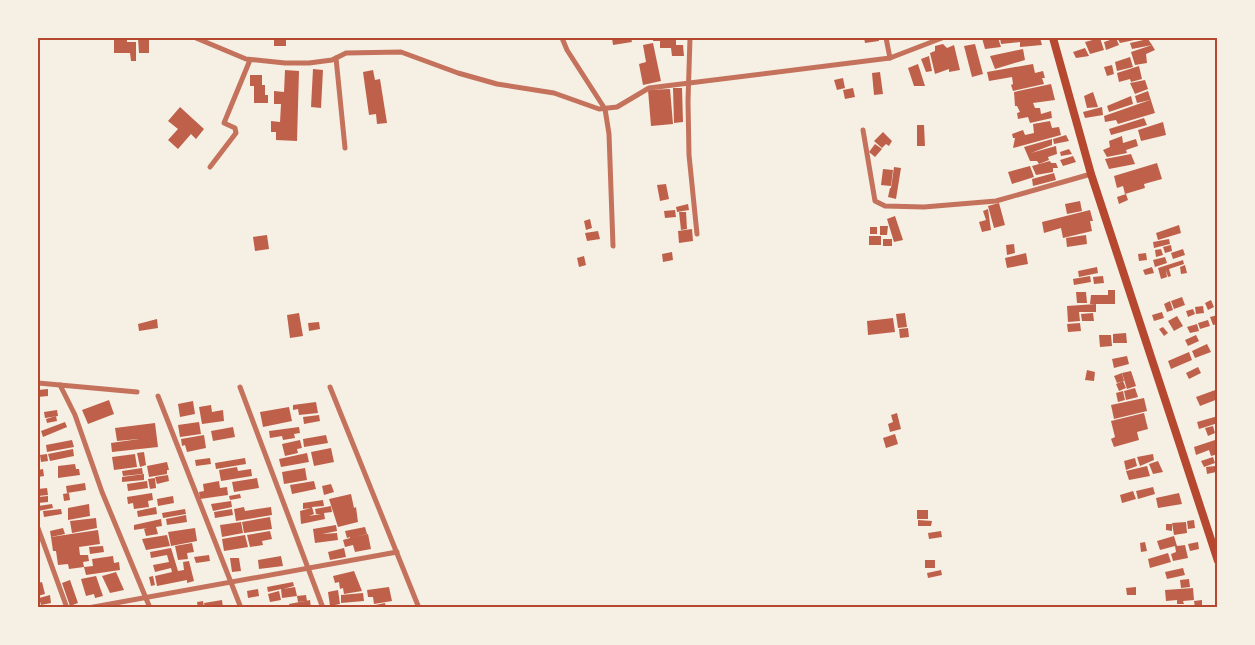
<svg xmlns="http://www.w3.org/2000/svg" width="1255" height="645" font-family="'Work Sans',sans-serif">
<style>
.building{fill:#bf614a}
.lines{fill:none;stroke-linecap:round;stroke-linejoin:round}
.minor{stroke:#c5725c;stroke-width:5}
.secondary{stroke:#b5482f;stroke-width:8}
.neatline{fill:none;stroke:#b5482f;stroke-width:2}
</style>
<rect width="100%" height="100%" fill="#f6efe4"/>
<!-- building -->
<g class="building">
<polygon points="114,38 127,38 127,42 136,42 136,61 131,61 130,53 114,53"/>
<polygon points="138,38 149,38 149,53 139,53"/>
<polygon points="261,38 286,38 286,46 274,46 274,40 261,39"/>
<polygon points="612,38 631,38 632,42 613,45"/>
<polygon points="653,38 676,38 676,45 683,45 684,56 672,56 671,48 660,48 660,41 653,41"/>
<polygon points="864,38 878,38 879,41 865,43"/>
<polygon points="982,38 998,38 1001,47 985,49"/>
<polygon points="1000,38 1040,38 1042,45 1020,47 1020,42 1001,44"/>
<polygon points="1100,38 1104,50 1090,54 1085,42"/>
<polygon points="1116,38 1119,45 1106,50 1104,42"/>
<polygon points="1117,38 1144,38 1120,43"/>
<polygon points="1148,39 1152,45 1155,50 1146,54 1147,63 1135,65 1131,52 1152,45 1132,49 1130,43"/>
<polygon points="653,43 661,81 643,85 639,64 646,62 643,45"/>
<polygon points="943,44 947,48 954,45 960,70 949,72 949,69 935,74 930,53 935,51 935,46"/>
<polygon points="975,44 983,74 972,77 964,46"/>
<polygon points="1085,48 1089,56 1076,58 1073,52"/>
<polygon points="1023,49 1025,60 995,69 990,56"/>
<polygon points="929,56 932,71 926,72 921,59"/>
<polygon points="1130,57 1133,67 1117,71 1115,62"/>
<polygon points="918,64 925,86 914,86 908,68"/>
<polygon points="1033,64 1035,73 1043,71 1045,78 1042,78 1044,84 1013,91 1011,85 1013,84 1012,77 989,81 987,72"/>
<polygon points="1112,65 1114,74 1107,76 1104,67"/>
<polygon points="1139,66 1142,79 1131,82 1130,79 1119,82 1117,73"/>
<polygon points="313,69 323,70 321,108 311,107"/>
<polygon points="285,70 299,71 297,141 276,140 276,132 271,132 271,121 280,122 281,104 274,104 274,91 284,92"/>
<polygon points="373,70 375,80 380,79 387,123 377,124 376,114 369,115 363,72"/>
<polygon points="880,72 883,94 874,95 872,73"/>
<polygon points="250,75 262,75 262,85 265,85 265,95 268,95 268,103 254,103 254,86 250,86"/>
<polygon points="843,78 845,88 837,90 834,80"/>
<polygon points="1145,80 1148,89 1135,94 1130,83"/>
<polygon points="1051,84 1055,100 1033,103 1035,108 1040,108 1041,114 1051,111 1052,118 1030,123 1028,117 1018,119 1017,113 1020,112 1017,106 1015,106 1014,92"/>
<polygon points="673,88 682,88 683,122 674,123"/>
<polygon points="853,88 855,97 845,99 843,90"/>
<polygon points="670,89 673,124 651,126 648,90"/>
<polygon points="1148,91 1155,113 1118,124 1116,120 1105,122 1104,116 1150,100 1137,103 1135,96"/>
<polygon points="1093,92 1098,107 1087,108 1084,96"/>
<polygon points="1131,96 1133,104 1109,112 1107,106"/>
<polygon points="180,107 204,129 196,139 191,134 178,149 168,140 178,129 168,121"/>
<polygon points="1102,107 1103,115 1085,118 1083,112"/>
<polygon points="1144,118 1147,125 1111,135 1109,129"/>
<polygon points="1050,121 1052,128 1059,127 1061,135 1013,148 1015,138 1013,138 1012,134 1023,130 1025,135 1034,133 1033,124"/>
<polygon points="1163,122 1166,135 1141,141 1138,130"/>
<polygon points="917,125 924,125 925,146 917,146"/>
<polygon points="883,132 892,141 889,146 886,144 882,148 874,141"/>
<polygon points="1066,135 1069,141 1054,144 1053,139"/>
<polygon points="1122,136 1123,143 1136,139 1138,146 1126,150 1127,153 1107,157 1103,150 1110,147 1109,141"/>
<polygon points="1052,139 1052,145 1031,153 1056,146 1057,154 1048,157 1049,160 1039,164 1037,161 1030,161 1024,147"/>
<polygon points="875,144 882,149 875,157 869,152"/>
<polygon points="1069,149 1072,154 1061,156 1060,152"/>
<polygon points="1131,154 1135,164 1109,169 1105,159"/>
<polygon points="1073,156 1076,162 1063,166 1060,160"/>
<polygon points="1050,161 1051,163 1056,163 1058,168 1053,168 1053,172 1036,175 1032,166"/>
<polygon points="1157,163 1162,179 1144,184 1145,188 1125,194 1123,186 1117,188 1114,176"/>
<polygon points="1030,166 1034,177 1012,184 1008,172"/>
<polygon points="894,167 901,168 896,199 888,197 890,188 891,188"/>
<polygon points="883,169 893,170 891,186 881,185"/>
<polygon points="1054,173 1056,180 1033,186 1032,179"/>
<polygon points="666,184 669,199 660,201 657,185"/>
<polygon points="1126,194 1128,200 1119,204 1117,197"/>
<polygon points="1080,201 1082,211 1067,214 1065,204"/>
<polygon points="999,203 1005,225 994,228 988,206"/>
<polygon points="688,204 689,210 677,212 676,207"/>
<polygon points="988,209 991,230 982,232 979,222 986,220 983,211"/>
<polygon points="675,210 676,217 665,218 664,211"/>
<polygon points="1090,210 1093,221 1090,221 1092,231 1063,238 1061,228 1044,233 1042,222"/>
<polygon points="679,212 686,212 687,229 681,230"/>
<polygon points="895,216 903,240 894,242 887,219"/>
<polygon points="590,219 592,228 586,230 584,221"/>
<polygon points="1179,225 1181,233 1158,240 1156,233"/>
<polygon points="880,226 888,226 887,235 880,235"/>
<rect x="870" y="227" width="7" height="7"/>
<polygon points="692,229 693,241 679,243 678,231"/>
<polygon points="598,231 600,239 587,241 585,233"/>
<polygon points="267,235 269,249 255,251 253,237"/>
<polygon points="1086,235 1087,244 1067,247 1066,238"/>
<rect x="869" y="236" width="12" height="9"/>
<rect x="883" y="239" width="9" height="7"/>
<polygon points="1169,239 1170,244 1154,248 1153,242"/>
<polygon points="1014,244 1015,253 1007,255 1006,245"/>
<polygon points="1171,245 1172,251 1165,253 1163,247"/>
<polygon points="1161,249 1163,255 1156,257 1155,250"/>
<polygon points="1183,249 1185,255 1173,259 1171,253"/>
<polygon points="672,252 673,260 663,262 662,254"/>
<polygon points="1026,253 1028,264 1007,268 1005,258"/>
<polygon points="1146,253 1147,260 1139,261 1138,254"/>
<polygon points="584,256 586,265 579,267 577,258"/>
<polygon points="1165,257 1167,263 1155,267 1153,260"/>
<polygon points="1183,260 1184,264 1169,269 1171,276 1168,277 1166,270 1167,277 1161,279 1158,268"/>
<polygon points="1185,265 1187,273 1181,274 1180,267"/>
<polygon points="1097,267 1098,273 1079,277 1078,271"/>
<polygon points="1152,267 1154,273 1145,275 1143,270"/>
<polygon points="1090,276 1091,282 1074,285 1073,279"/>
<polygon points="1103,276 1104,283 1094,284 1093,277"/>
<polygon points="1108,290 1115,290 1115,304 1090,304 1091,295 1108,295"/>
<polygon points="1076,292 1086,292 1087,303 1077,303"/>
<polygon points="1182,297 1185,305 1174,309 1171,301"/>
<polygon points="1211,300 1214,307 1208,310 1205,303"/>
<polygon points="1170,301 1173,310 1167,312 1164,304"/>
<polygon points="1096,304 1096,312 1079,312 1080,321 1068,322 1067,306"/>
<polygon points="1203,306 1204,313 1196,314 1195,307"/>
<polygon points="1193,309 1195,314 1188,317 1186,311"/>
<polygon points="1162,312 1164,318 1154,321 1152,315"/>
<polygon points="299,313 303,336 290,338 287,315"/>
<polygon points="905,313 907,327 898,328 896,314"/>
<polygon points="1093,313 1094,321 1082,321 1081,314"/>
<polygon points="1218,315 1218,324 1213,325 1210,317"/>
<polygon points="1177,316 1183,326 1174,331 1168,321"/>
<polygon points="893,318 895,332 868,335 867,321"/>
<polygon points="157,319 158,328 139,331 138,324"/>
<polygon points="1208,320 1210,326 1200,329 1198,323"/>
<polygon points="319,322 320,329 309,331 308,323"/>
<polygon points="1080,323 1081,331 1068,332 1067,324"/>
<polygon points="1197,324 1199,331 1190,333 1187,327"/>
<polygon points="1163,327 1168,333 1164,336 1159,329"/>
<polygon points="908,328 909,337 900,338 899,329"/>
<polygon points="1126,333 1127,343 1113,343 1113,334"/>
<polygon points="1099,335 1111,335 1112,346 1100,347"/>
<polygon points="1196,335 1199,341 1188,346 1185,340"/>
<polygon points="1207,344 1211,352 1195,358 1192,351"/>
<polygon points="1189,352 1192,360 1171,369 1168,361"/>
<polygon points="1127,356 1129,364 1114,368 1112,359"/>
<polygon points="1198,367 1201,373 1189,379 1186,373"/>
<polygon points="1087,370 1095,372 1094,381 1085,380"/>
<polygon points="1131,371 1136,386 1127,389 1122,373"/>
<polygon points="1122,373 1124,381 1117,383 1114,376"/>
<polygon points="1123,381 1126,388 1119,391 1116,384"/>
<polygon points="1135,388 1138,397 1126,400 1124,391"/>
<polygon points="48,389 48,396 38,397 38,390"/>
<polygon points="1218,389 1218,399 1200,406 1196,397"/>
<polygon points="1123,391 1125,400 1118,402 1116,393"/>
<polygon points="1144,398 1147,411 1114,419 1111,405"/>
<polygon points="109,400 114,414 88,424 82,410"/>
<polygon points="193,401 195,414 180,417 178,404"/>
<polygon points="316,402 318,413 299,415 298,409 293,410 293,405"/>
<polygon points="211,405 212,412 223,410 224,421 202,424 199,407"/>
<polygon points="289,407 292,421 263,427 260,412"/>
<polygon points="57,410 58,416 45,418 44,412"/>
<polygon points="897,413 901,429 890,432 888,424 893,422 891,415"/>
<polygon points="1144,413 1148,429 1137,432 1139,440 1114,447 1111,439 1115,437 1111,421"/>
<polygon points="319,415 320,421 304,424 303,417"/>
<polygon points="56,416 57,421 47,423 46,419"/>
<polygon points="1218,416 1218,423 1199,429 1197,422"/>
<polygon points="65,422 67,427 43,437 41,431"/>
<polygon points="199,422 201,434 180,437 178,425"/>
<polygon points="155,423 158,447 112,452 111,443 139,439 117,441 115,428"/>
<polygon points="1213,426 1215,433 1208,436 1205,428"/>
<polygon points="233,427 235,437 213,441 211,431"/>
<polygon points="299,427 300,433 294,434 295,438 283,440 282,436 270,438 269,431"/>
<polygon points="895,434 898,444 886,448 883,438"/>
<polygon points="204,435 206,448 187,452 185,445 182,446 181,439"/>
<polygon points="326,435 328,443 304,447 303,439"/>
<polygon points="1218,439 1218,454 1211,456 1209,450 1196,455 1194,447"/>
<polygon points="72,440 74,447 47,452 46,445"/>
<polygon points="300,440 302,448 297,449 298,453 285,456 282,444"/>
<polygon points="331,448 334,462 314,466 311,452"/>
<polygon points="73,449 74,456 50,461 48,454"/>
<polygon points="144,452 146,465 140,467 137,453"/>
<polygon points="307,453 309,462 281,467 279,459"/>
<polygon points="47,454 48,461 41,462 40,455"/>
<polygon points="135,454 137,467 114,470 112,457"/>
<polygon points="1153,454 1154,460 1140,466 1137,457"/>
<polygon points="1213,457 1215,463 1204,467 1201,461"/>
<polygon points="210,458 211,464 196,466 195,460"/>
<polygon points="245,458 246,464 216,469 215,463"/>
<polygon points="1135,458 1137,466 1126,470 1124,461"/>
<polygon points="1158,461 1163,472 1153,474 1149,464"/>
<polygon points="167,462 169,470 167,470 167,474 149,477 147,466"/>
<polygon points="75,464 76,469 79,469 80,475 58,478 58,466"/>
<polygon points="1147,466 1150,476 1129,480 1126,471"/>
<polygon points="1215,466 1216,472 1207,474 1206,467"/>
<polygon points="237,467 238,471 251,469 252,476 221,481 219,470"/>
<polygon points="142,468 143,474 123,476 122,471"/>
<polygon points="305,468 307,480 284,484 282,472"/>
<polygon points="43,469 44,476 38,477 38,470"/>
<polygon points="144,474 144,480 122,482 122,477"/>
<polygon points="168,475 169,481 157,484 155,477"/>
<polygon points="155,478 156,488 150,489 148,479"/>
<polygon points="257,478 259,488 234,492 232,482"/>
<polygon points="147,481 148,488 128,491 127,484"/>
<polygon points="219,481 220,488 227,487 228,495 200,499 199,492 204,491 203,484"/>
<polygon points="314,481 316,489 292,494 290,485"/>
<polygon points="85,483 86,490 67,493 66,486"/>
<polygon points="331,484 334,492 324,495 322,486"/>
<polygon points="1153,487 1155,494 1138,499 1136,491"/>
<polygon points="47,488 48,495 38,496 38,489"/>
<polygon points="1133,491 1136,499 1122,503 1120,495"/>
<polygon points="69,493 70,500 64,501 63,494"/>
<polygon points="152,493 153,500 148,501 149,507 134,509 133,503 128,504 127,497"/>
<polygon points="1179,493 1182,504 1158,508 1156,498"/>
<polygon points="240,494 241,498 230,500 229,496"/>
<polygon points="351,494 354,508 356,507 358,522 338,527 329,499"/>
<polygon points="48,496 48,502 38,503 38,497"/>
<polygon points="173,496 174,503 158,506 157,499"/>
<polygon points="323,500 324,506 312,507 314,514 309,516 321,514 316,514 315,509 331,506 332,512 324,513 325,519 301,524 300,511 311,508 303,509 303,503"/>
<polygon points="231,501 232,507 213,511 211,504"/>
<polygon points="52,504 53,508 38,511 38,506"/>
<polygon points="89,504 90,516 68,520 68,508"/>
<polygon points="156,507 157,514 138,517 137,511"/>
<polygon points="244,507 245,511 271,507 272,515 236,521 234,509"/>
<polygon points="61,509 62,514 44,517 43,511"/>
<polygon points="185,509 186,514 163,518 162,513"/>
<polygon points="232,509 233,515 215,518 214,512"/>
<rect x="917" y="510" width="11" height="9"/>
<polygon points="186,515 187,522 167,525 166,519"/>
<polygon points="270,517 272,529 244,533 242,522"/>
<polygon points="96,518 97,528 72,533 70,521"/>
<polygon points="161,519 162,526 156,527 158,534 146,536 144,529 147,528 134,530 134,525"/>
<polygon points="918,520 932,521 931,526 918,526"/>
<polygon points="1194,520 1195,528 1188,529 1187,521"/>
<polygon points="241,522 243,533 222,537 220,525"/>
<polygon points="1186,522 1187,533 1174,535 1172,523"/>
<polygon points="1166,524 1172,524 1172,531 1166,530"/>
<polygon points="336,525 337,531 322,534 337,533 338,540 315,543 313,529"/>
<polygon points="365,527 367,534 354,537 368,534 371,549 355,552 353,545 345,547 343,540 350,538 350,537 347,538 345,531"/>
<polygon points="63,528 65,534 51,537 50,531"/>
<polygon points="195,528 197,541 171,546 168,532"/>
<polygon points="98,530 100,544 79,547 80,555 88,555 89,561 83,562 84,567 69,569 68,564 58,565 56,551 53,551 51,537"/>
<polygon points="270,531 272,539 262,541 263,545 250,547 247,535"/>
<polygon points="941,531 942,537 929,539 928,533"/>
<polygon points="167,535 170,546 146,550 142,539"/>
<polygon points="245,535 248,547 224,551 222,539"/>
<polygon points="1174,536 1177,546 1185,545 1188,558 1173,561 1171,554 1176,552 1175,546 1160,550 1157,541"/>
<polygon points="1145,542 1147,551 1141,552 1140,543"/>
<polygon points="1198,542 1199,549 1190,551 1188,544"/>
<polygon points="192,543 194,552 187,553 188,559 178,560 175,546"/>
<polygon points="103,546 104,552 90,554 89,547"/>
<polygon points="171,548 178,571 184,570 183,562 189,561 194,581 187,583 187,580 157,586 155,576 172,572 171,568 155,572 153,565 169,562 167,555 151,558 150,552"/>
<polygon points="344,548 346,557 330,560 328,552"/>
<polygon points="1168,553 1171,562 1150,568 1148,559"/>
<polygon points="209,555 210,561 196,563 194,557"/>
<polygon points="113,556 114,563 119,562 120,570 86,575 84,567 93,566 92,559"/>
<polygon points="281,556 283,566 259,569 258,560"/>
<polygon points="230,558 239,558 241,571 232,572"/>
<rect x="925" y="560" width="10" height="8"/>
<polygon points="1183,568 1185,575 1167,579 1165,572"/>
<polygon points="941,570 942,575 928,578 927,573"/>
<polygon points="354,571 362,591 344,594 343,588 340,589 339,582 335,583 333,576"/>
<polygon points="116,572 124,590 110,593 102,576"/>
<polygon points="96,576 103,596 95,598 94,594 86,596 81,579"/>
<polygon points="153,576 155,585 151,586 149,577"/>
<polygon points="1189,579 1190,587 1181,588 1180,580"/>
<polygon points="70,580 78,603 70,606 62,583"/>
<polygon points="42,582 45,594 38,596 38,583"/>
<polygon points="293,582 294,586 283,589 295,587 297,596 306,595 307,601 298,602 297,596 282,598 281,589 268,592 267,587"/>
<polygon points="389,587 392,601 374,604 373,597 368,597 367,590"/>
<polygon points="1136,587 1136,595 1127,595 1126,588"/>
<polygon points="1193,588 1194,600 1183,601 1184,604 1177,604 1177,600 1166,601 1165,590"/>
<polygon points="258,589 259,596 248,598 247,591"/>
<polygon points="338,590 340,604 330,606 328,592"/>
<polygon points="279,591 281,600 270,602 268,594"/>
<polygon points="363,593 364,601 341,603 341,595"/>
<polygon points="50,595 51,603 41,605 39,598"/>
<polygon points="222,600 223,608 205,608 204,603"/>
<polygon points="310,600 311,608 290,608 289,604"/>
<polygon points="1202,600 1202,608 1195,608 1194,601"/>
<polygon points="203,601 204,608 198,608 197,602"/>
<polygon points="385,603 386,608 372,608 371,606"/>
</g>
<g class="lines">
<!-- minor -->
<g class="minor">
<polyline points="196,38 246,59 285,63 309,63 332,60 346,53 401,52 458,73 497,84 554,93 599,109 617,107 649,88 890,58 942,38"/>
<polyline points="562,38 567,50 605,109 609,134 613,246"/>
<polyline points="690,38 688,101 689,155 697,234"/>
<polyline points="886,38 890,58"/>
<polyline points="336,58 345,148"/>
<polyline points="863,130 875,201 885,206 924,207 996,201 1091,174"/>
<polyline points="210,167 236,133 235,128 224,123 250,60"/>
<polyline points="38,383 137,392"/>
<polyline points="60,385 75,415 102,492 150,608"/>
<polyline points="240,387 323,608"/>
<polyline points="330,387 419,608"/>
<polyline points="158,396 241,608"/>
<polyline points="38,528 67,608"/>
<polyline points="88,608 397,552"/>
</g>
<!-- secondary -->
<polyline class="secondary" points="1053,38 1091,174 1218,561"/>
</g>
<!-- border -->
<rect width="1255" height="645" fill="none" stroke="#f6efe4" stroke-width="78"/>
<rect x="39" y="39" width="1177" height="567" class="neatline"/>
</svg>
